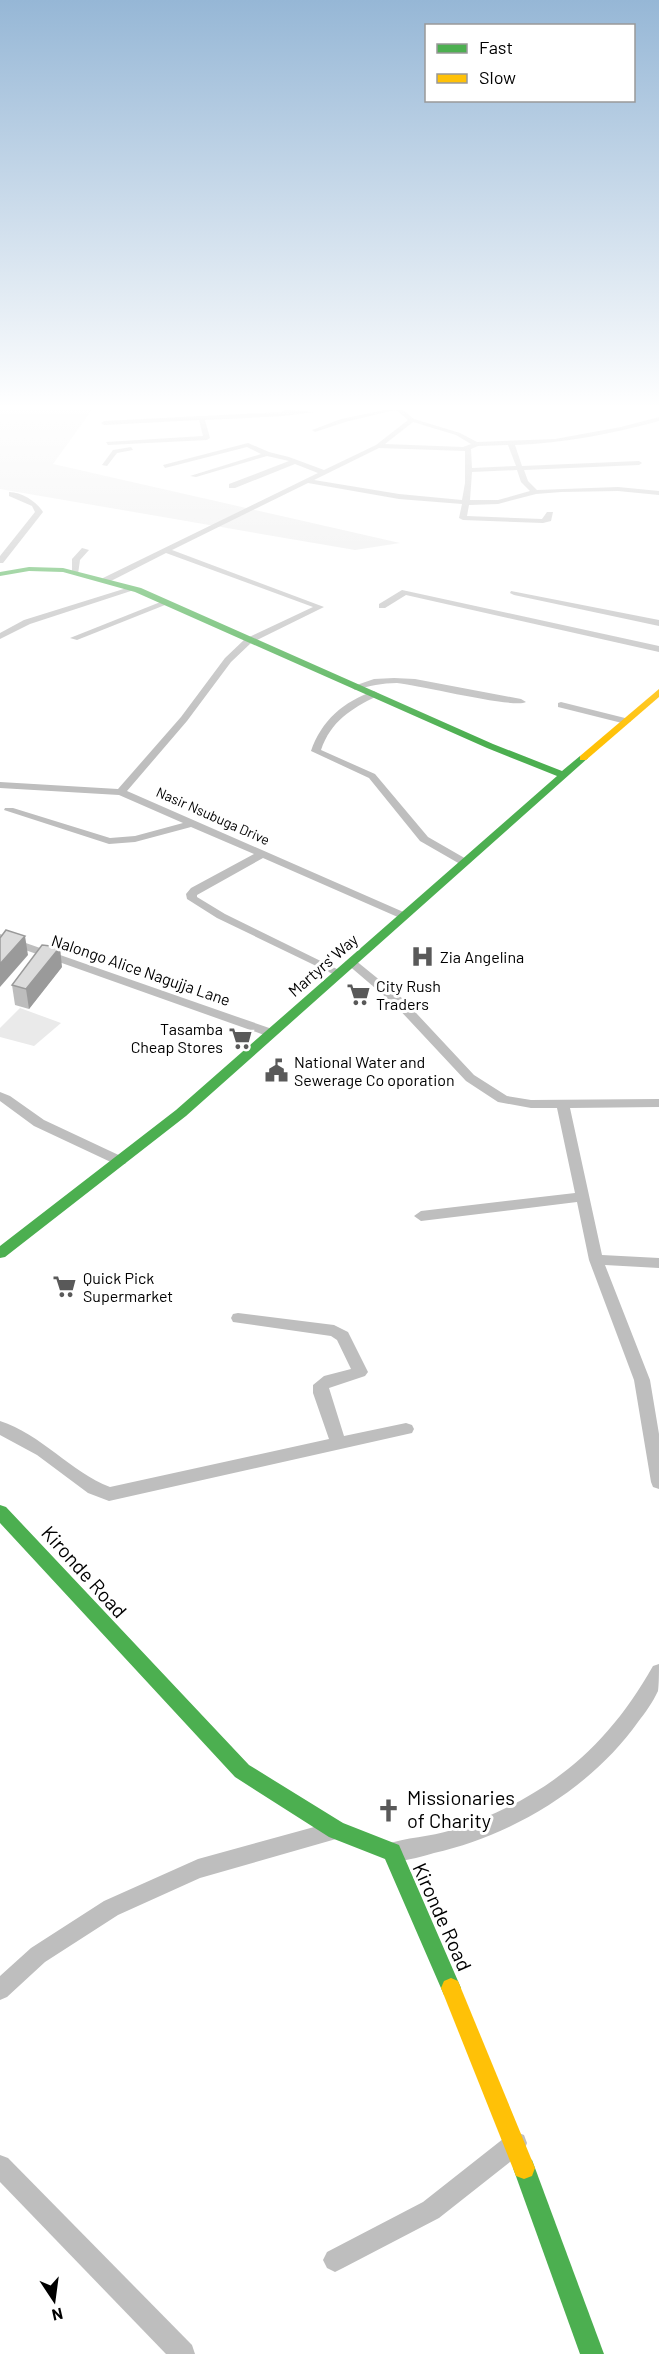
<svg xmlns="http://www.w3.org/2000/svg" width="659" height="2354" font-family="Barlow,sans-serif">
<style>
.green{fill:#eaeaea}
.lines{fill:none;stroke-linecap:round;stroke-linejoin:round}
.street{fill:#bebebe;fill-rule:evenodd}
.fast{fill:#4caf50;fill-rule:evenodd}
.slow{fill:#ffc107;fill-rule:evenodd}
.wall{fill:#bdbdbd}
.shaded-wall{fill:#9a9a9a}
.building{fill:#dcdcdc;stroke:#9a9a9a;stroke-width:1.5}
.labels{text-anchor:middle;stroke-width:6;stroke-linejoin:round;paint-order:stroke}
.far-street-label{font-size:14px;fill:#000;stroke:#fff}
.poi-label{font-size:16px;fill:#000;stroke:#fff;text-anchor:start}
.street-label{font-size:16px;fill:#000;stroke:#fff}
.near-street-label{font-size:20px;fill:#000;stroke:#fff}
.near-poi-label{font-size:20px;fill:#000;stroke:#fff;text-anchor:start}
</style>
<rect width="100%" height="100%" fill="#fff"/>
<!-- green -->
<g class="green">
<polygon points="0,410 92,410 53,464 400,543 355,550 0,489"/>
<polygon points="20,1008 61,1023 34,1046 0,1037 0,1028"/>
</g>
<g class="lines">
<!-- street -->
<g class="street">
<polygon points="284,410 314,412 284,416 205,420 210,438 207,440 108,445 106,442 203,436 199,420 104,425 101,423 104,421 282,412"/>
<polygon points="384,410 395,410 345,422 315,432 312,430 341,419"/>
<path d="M396,410H403L414,419L460,433L477,442L555,439L621,427L659,417V421C611,434 564,443 515,445L522,466L639,461L642,463L639,465L524,470L528,481L537,490L618,487L659,491V495L618,491L561,492L536,494L498,504L469,505L467,516L542,519L547,512H553L551,521L543,523L463,520L459,518L462,504L399,499L308,483L172,550L324,607L251,643L231,662L187,721L127,791L408,914V918H400L263,858L197,895V897L225,914L341,971L343,973L341,975L337,976L217,918L187,899L186,894L191,888L254,854L191,827L135,842L109,844L4,810L5,808H13L110,838L135,836L183,823L119,795L0,788V782L118,789L181,717L225,658L245,639L313,607L166,553L109,582H103V578L318,473L295,464L235,488H229V484L289,461L267,456L196,477L190,476L261,454L247,447L165,468L163,465L248,443L269,452L289,457L324,470L376,445L408,420ZM413,422L456,435L471,444L463,447L385,444ZM508,445L516,466L472,468L471,449L478,446ZM379,448L465,451V483L462,500L399,494L314,480ZM517,470L521,482L530,491L498,500H470L472,472Z"/>
<polygon points="131,447 133,450 117,453 107,466 102,465 113,450"/>
<path d="M9,492C22,492 37,502 43,512L3,563H0V556L35,512L32,506L9,496Z"/>
<polygon points="82,548 89,550 80,560 78,574 72,574 72,559"/>
<polygon points="130,587 137,589 30,624 0,639 0,633 24,620"/>
<polygon points="402,590 659,646 659,652 406,595 385,608 379,608 379,604"/>
<polygon points="511,591 659,620 659,626 514,595 510,593"/>
<polygon points="163,601 170,603 77,640 70,638"/>
<path d="M394,678L415,679L521,699L526,702C515,709 419,685 397,683C382,683 369,686 355,690L351,687L374,679Z"/>
<path d="M374,691L379,694L377,696C351,709 331,721 321,750L375,774L428,837L468,860V864H460L420,841L369,778L311,751C321,721 344,701 374,691Z"/>
<polygon points="561,702 629,719 631,721 626,724 558,707 558,703"/>
<polygon points="0,934 275,1030 277,1033 275,1036 267,1036 0,941"/>
<polygon points="351,959 355,960 403,999 474,1075 507,1096 531,1100 659,1099 659,1107 570,1108 602,1255 659,1258 659,1268 605,1265 650,1380 659,1434 659,1489 653,1487 651,1482 634,1380 589,1260 577,1202 421,1221 414,1216 421,1211 575,1193 557,1108 531,1108 498,1102 466,1081 395,1005 347,964 345,962"/>
<polygon points="0,1092 10,1096 44,1120 125,1158 127,1161 125,1164 115,1164 34,1126 0,1101"/>
<path d="M238,1313L334,1325L348,1332L368,1372L365,1376L329,1388L344,1436L406,1423L412,1425L414,1429L412,1433L109,1501L88,1493L37,1455L0,1435V1421C41,1434 71,1472 110,1487L329,1439L313,1393V1385L324,1376L351,1369L337,1340L331,1336L233,1322L231,1318L233,1314Z"/>
<path d="M659,1664C659,1672 659,1684 658,1691C653,1702 645,1713 638,1722C591,1788 513,1835 434,1853C420,1857 399,1864 385,1859L382,1852L385,1845C406,1837 430,1837 452,1830C544,1799 605,1751 653,1666Z"/>
<polygon points="336,1821 343,1823 346,1830 343,1837 200,1878 118,1915 45,1962 7,1997 0,2000 0,1976 31,1948 104,1901 198,1859"/>
<polygon points="516,2132 524,2135 527,2143 524,2151 439,2218 343,2268 335,2272 327,2268 323,2260 327,2252 423,2202 508,2135"/>
<polygon points="0,2155 8,2158 192,2345 195,2354 166,2354 0,2182"/>
</g>
<!-- fast -->
<g class="fast">
<polygon points="29,567 63,568 141,588 493,744 562,771 580,756 588,758 186,1116 5,1257 0,1258 0,1246 176,1110 557,776 487,748 135,592 63,572 29,571 0,576 0,572"/>
<polygon points="0,1505 6,1507 249,1765 343,1823 399,1845 461,1988 458,1995 451,1998 444,1995 385,1859 329,1837 235,1777 0,1523"/>
<polygon points="524,2157 532,2160 535,2168 604,2354 580,2354 513,2168 516,2160"/>
</g>
<!-- slow -->
<g class="slow">
<polygon points="659,689 659,697 586,760 580,760 580,756"/>
<polygon points="451,1978 458,1981 535,2168 532,2176 524,2179 516,2176 441,1988 444,1981"/>
</g>
</g>
<!-- wall -->
<polygon class="wall" points="62,967 29,1009 15,1005 12,985"/>
<!-- shaded-wall -->
<g class="shaded-wall">
<polygon points="25,936 28,955 0,987 0,964"/>
<polygon points="60,947 62,967 29,1009 26,989"/>
</g>
<!-- building -->
<g class="building">
<polygon points="6,930 25,936 0,964 0,938"/>
<polygon points="42,945 60,947 26,989 12,985"/>
</g>
<!-- sky -->
<linearGradient id="sky" x2="0" y2="1"><stop stop-color="#96b7d6"/><stop offset="0.55" stop-color="#fff"/><stop offset="1" stop-color="#fff" stop-opacity="0"/></linearGradient>
<rect width="659" height="739" fill="url(#sky)"/>
<!-- icons -->
<defs>
<symbol id="hospital-bare" viewBox="-9 -9 18 18"><path d="M-5-5h3v3.5h4V-5h3V5h-3V1.5h-4V5h-3Z" fill="#595959" stroke="#fff" stroke-width="2.5" paint-order="stroke"/></symbol>
<symbol id="supermarket-bare" viewBox="-9 -9 18 18"><path d="M-6-5.5h2.5l.6 2H6L4.5 2H-2.5L-4.4-4H-6ZM-1.5 3.2a1.3 1.3 0 1 0 .1 0ZM3 3.2a1.3 1.3 0 1 0 .1 0Z" fill="#595959" stroke="#fff" stroke-width="2.5" paint-order="stroke"/></symbol>
<symbol id="civic-bare" viewBox="-9 -9 18 18"><path d="M-.6-6.5H3V-4.5H.6V-3L4-1V1h2V6H-6V1h2V-1L-.6-3ZM-1.2 2.5V6h2.4V2.5Z" fill="#595959" stroke="#fff" stroke-width="2.5" paint-order="stroke"/></symbol>
<symbol id="church-bare" viewBox="-9 -9 18 18"><path d="M-1.2-6h2.4v3.5h3.3v2.4h-3.3V6h-2.4V-.1h-3.3v-2.4h3.3Z" fill="#595959" stroke="#fff" stroke-width="2.5" paint-order="stroke"/></symbol>
</defs>
<g fill-rule="evenodd">
<use href="#hospital-bare" x="406" y="940" width="33" height="33"/>
<use href="#supermarket-bare" x="342" y="978" width="33" height="33"/>
<use href="#supermarket-bare" x="224" y="1022" width="33" height="33"/>
<use href="#civic-bare" x="260" y="1054" width="33" height="33"/>
<use href="#supermarket-bare" x="48" y="1270" width="33" height="33"/>
<use href="#church-bare" x="372" y="1794" width="33" height="33"/>
</g>
<g class="labels">
<!-- far-street labels -->
<g class="far-street-label">
<text transform="translate(213 816) rotate(24)" y="5">Nasir Nsubuga Drive</text>
</g>
<!-- poi labels -->
<g class="poi-label">
<text x="440" y="963">Zia Angelina</text>
<text x="376" y="992">City Rush<tspan x="376" dy="18">Traders</tspan></text>
<text x="223" y="1035" text-anchor="end">Tasamba<tspan x="223" dy="18">Cheap Stores</tspan></text>
<text x="294" y="1068">National Water and<tspan x="294" dy="18">Sewerage Co oporation</tspan></text>
<text x="83" y="1284">Quick Pick<tspan x="83" dy="18">Supermarket</tspan></text>
</g>
<!-- street labels -->
<g class="street-label">
<text transform="translate(323 965) rotate(-41)" y="6">Martyrs' Way</text>
<text transform="translate(141 970) rotate(19)" y="6">Nalongo Alice Nagujja Lane</text>
</g>
<!-- near-street labels -->
<g class="near-street-label">
<text transform="translate(84 1572) rotate(48)" y="7">Kironde Road</text>
<text transform="translate(442 1917) rotate(66)" y="7">Kironde Road</text>
</g>
<!-- near-poi labels -->
<g class="near-poi-label">
<text x="407" y="1805">Missionaries<tspan x="407" dy="23">of Charity</tspan></text>
</g>
</g>
<!-- legend -->
<rect x="425" y="24" width="210" height="78" fill="#ffffff" stroke="#999999" stroke-width="1.5"/>
<rect x="437" y="44" width="30" height="9" fill="#4caf50" stroke="#999999" stroke-width="1.5"/>
<text x="479" y="54" font-size="18" fill="#000000">Fast</text>
<rect x="437" y="74" width="30" height="9" fill="#ffc107" stroke="#999999" stroke-width="1.5"/>
<text x="479" y="84" font-size="18" fill="#000000">Slow</text>
<!-- north arrow -->
<g transform="translate(54 2300) rotate(167)" stroke="#ffffff" stroke-width="4.5" paint-order="stroke">
<path d="M0-4.5L10 22L0 15L-10 22Z" fill="#000000"/>
<text y="-9" font-size="16" font-weight="bold" text-anchor="middle" fill="#000000">N</text>
</g>
</svg>
